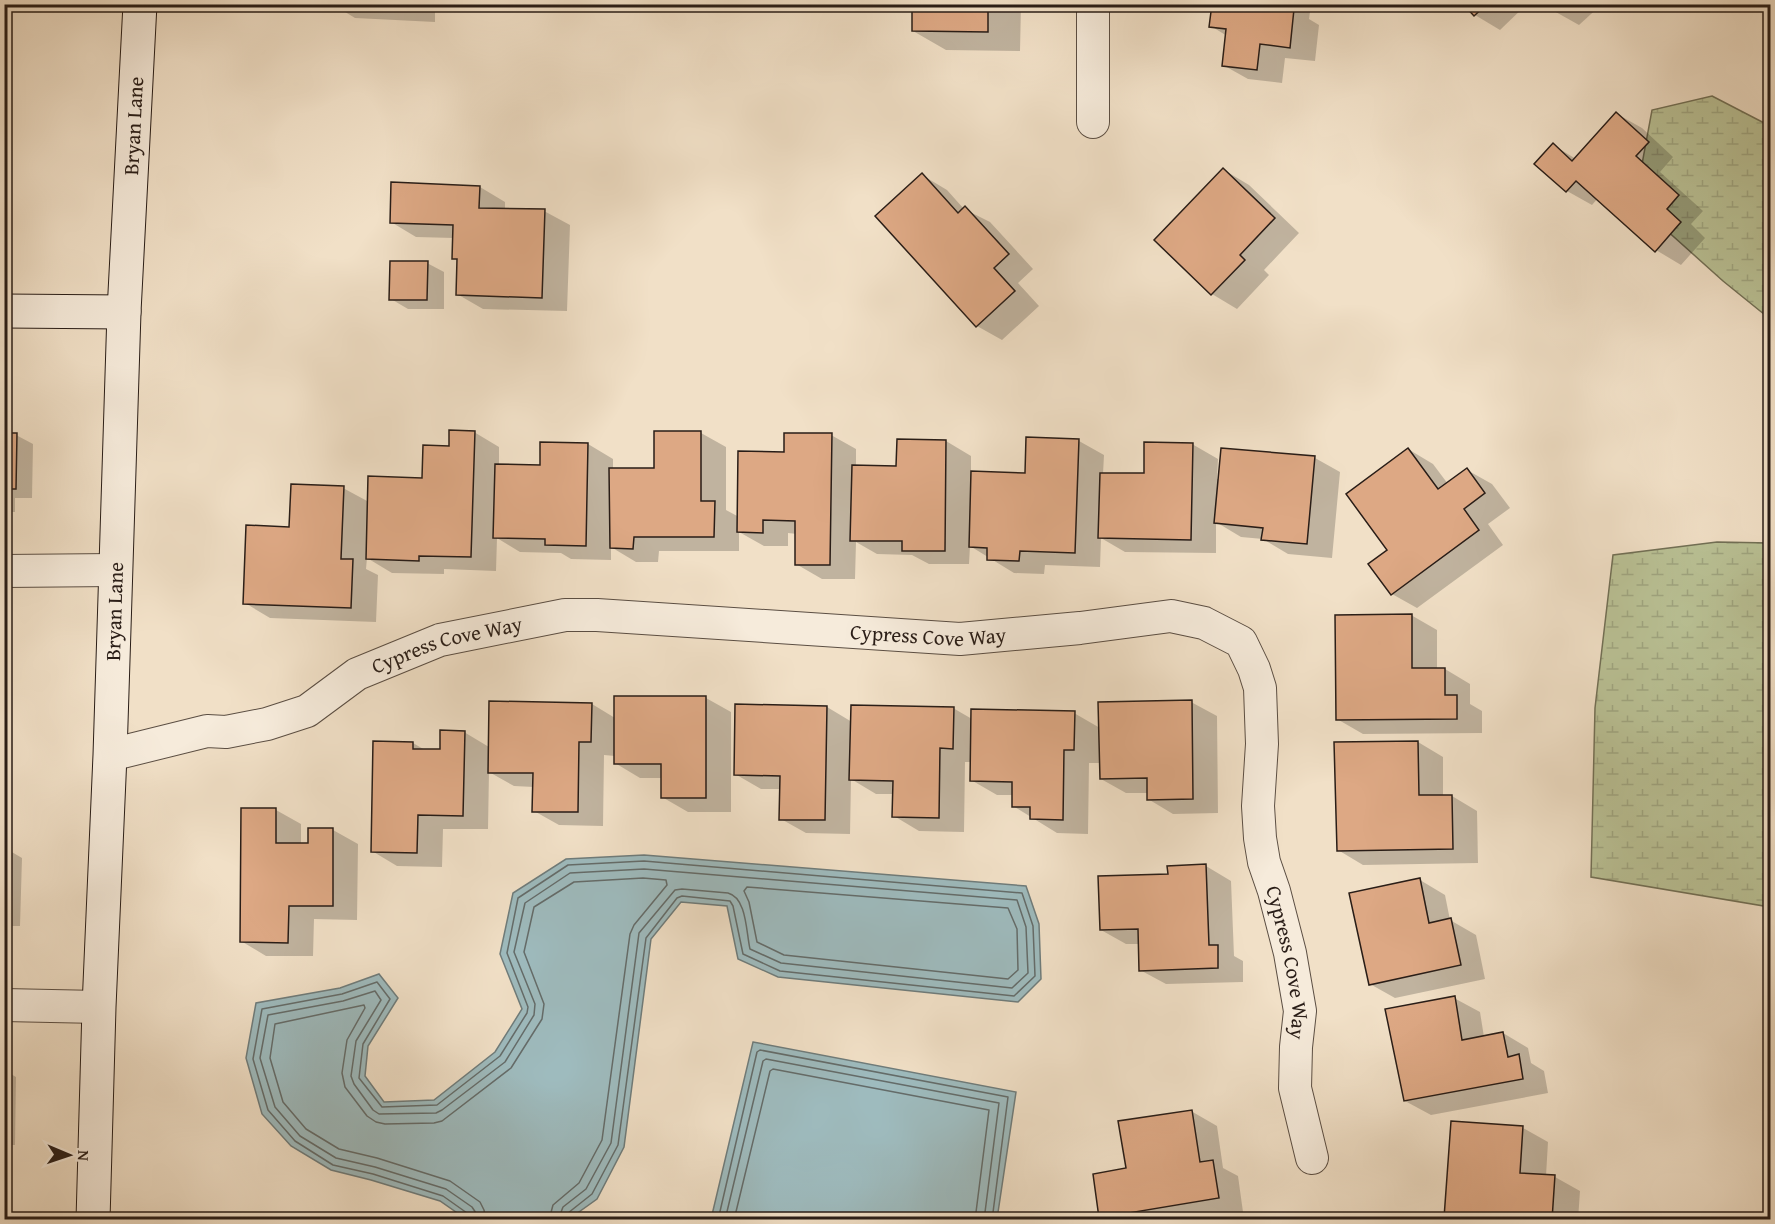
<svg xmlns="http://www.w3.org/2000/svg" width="1775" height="1224" font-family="'Gentium Book Plus',serif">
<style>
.wetland{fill:url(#wetland-marsh);stroke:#727056;stroke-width:1.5}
.water{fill:#9ebbbe;stroke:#6f7c7b;stroke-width:1.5}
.shadow{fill:#0003}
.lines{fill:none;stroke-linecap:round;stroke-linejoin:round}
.shore{stroke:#646c6a;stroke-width:1.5}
.building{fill:#dda884;stroke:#291d17;stroke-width:1.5}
.street-casing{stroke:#5b4e43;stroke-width:34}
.secondary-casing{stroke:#291d17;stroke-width:35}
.street{stroke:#f6ebdb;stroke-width:32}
.secondary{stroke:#f6ebdb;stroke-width:33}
.labels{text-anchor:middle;stroke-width:5;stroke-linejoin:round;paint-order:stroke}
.street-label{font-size:21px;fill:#291d17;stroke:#f6ebdb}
</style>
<defs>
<pattern id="wetland-marsh" width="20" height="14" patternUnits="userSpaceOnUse" patternTransform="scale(1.5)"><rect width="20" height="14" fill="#bac296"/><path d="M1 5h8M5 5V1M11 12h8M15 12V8" fill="none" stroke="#a0a681"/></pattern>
</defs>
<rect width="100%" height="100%" fill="#f1e0c7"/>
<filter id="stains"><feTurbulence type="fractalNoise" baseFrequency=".00333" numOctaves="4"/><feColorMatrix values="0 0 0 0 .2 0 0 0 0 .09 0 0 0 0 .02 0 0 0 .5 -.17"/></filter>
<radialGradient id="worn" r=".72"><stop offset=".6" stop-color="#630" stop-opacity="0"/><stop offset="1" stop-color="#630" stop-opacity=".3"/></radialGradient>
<!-- wetland -->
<g class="wetland">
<polygon points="1712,96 1770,126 1770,319 1723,281 1635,202 1652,110"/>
<polygon points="1717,542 1770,543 1770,907 1591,877 1595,708 1613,555"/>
</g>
<!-- water -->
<g class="water">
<polygon points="644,855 1026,886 1039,924 1041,979 1018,1002 778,977 738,959 727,906 681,902 651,939 624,1147 597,1199 569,1219 466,1219 440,1201 371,1180 331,1170 291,1146 262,1114 246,1058 256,1003 340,988 379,974 398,998 368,1046 365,1076 384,1102 434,1100 495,1052 522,1009 500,954 513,893 566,859"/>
<polygon points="753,1042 1016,1092 997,1219 711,1219"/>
</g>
<!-- shadow -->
<g class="shadow">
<polygon points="332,4 435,4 435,22 355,18"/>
<polygon points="1021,4 1020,51 946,50 913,31 913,5 858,5"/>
<polygon points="1214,4 1311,4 1309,19 1319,25 1315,61 1285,58 1282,83 1248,79 1223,65 1227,36 1211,26"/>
<polygon points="1465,4 1527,4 1500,30 1475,15"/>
<polygon points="1548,4 1602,4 1579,25 1554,11"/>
<polygon points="1617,114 1642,128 1673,157 1660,172 1703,211 1691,224 1705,238 1681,265 1656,250 1598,198 1592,205 1567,191 1553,145 1576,159"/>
<polygon points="1224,170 1249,185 1299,233 1264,270 1269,275 1237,309 1212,294 1156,240"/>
<polygon points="922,175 947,190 964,209 990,222 1033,269 1018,283 1039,306 1002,340 977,326 877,216"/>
<polygon points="480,187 505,202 505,210 544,211 570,225 567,311 483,309 457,294 459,261 454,258 454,238 416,237 391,222"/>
<polygon points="427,263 444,272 444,309 408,309 391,299"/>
<polygon points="474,432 499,447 499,466 541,466 588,444 613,459 613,469 655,470 656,432 701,433 726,447 726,510 739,517 785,453 831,435 856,449 856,467 898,467 946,441 971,456 971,473 1026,475 1079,441 1104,455 1103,474 1146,475 1192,444 1218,459 1217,479 1220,479 1222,449 1315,458 1340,472 1332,558 1288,554 1263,539 1241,537 1216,522 1216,553 1125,552 1101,538 1100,567 1045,565 1044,574 1014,573 970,546 969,564 929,564 912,555 877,554 856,542 855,579 822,579 796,564 797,534 788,533 788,546 764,546 739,532 739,551 659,551 658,562 636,562 611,547 611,560 571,559 561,553 520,552 497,538 496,571 444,569 444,574 392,573 367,558 366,569 378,575 376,622 270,618 245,603 291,528 343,488 369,502 424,479 450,448"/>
<polygon points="4,435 16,435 33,444 32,498 15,498 15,512 4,512"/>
<polygon points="1408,449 1433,464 1448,484 1467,470 1492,484 1510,508 1488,524 1503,545 1417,608 1392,594"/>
<polygon points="1411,615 1437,630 1437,669 1445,669 1470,684 1470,704 1482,711 1482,733 1363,734 1337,719"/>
<polygon points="706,698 731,712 731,812 688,812 662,797 662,778 640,778 615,763 615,756 604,755 603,826 559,825 534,811 534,787 514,786 489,772 488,829 443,829 442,867 397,866 372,851 374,743 413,743 425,750 442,751 464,732 489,747 592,704 615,718"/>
<polygon points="1191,702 1217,716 1218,813 1173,814 1148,799 1148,793 1126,793 1101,779 1101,763 1089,763 1088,834 1057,833 1013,806 1014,795 997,795 971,780 972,762 965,762 964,832 919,831 894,816 894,794 876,794 851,779 850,834 806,833 781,819 781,789 761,789 735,774 827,707 852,722 953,708 972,719 1074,713 1100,728"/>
<polygon points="1418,742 1443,757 1443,796 1452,796 1477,811 1478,863 1363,865 1338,850"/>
<polygon points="276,810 301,824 301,845 309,845 333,830 358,844 357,920 314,919 313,956 266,956 241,941"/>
<polygon points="5,848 22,858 20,926 4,926"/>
<polygon points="1206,866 1231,881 1234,956 1243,961 1243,982 1166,984 1140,970 1140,944 1126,944 1101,930 1169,875 1169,867"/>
<polygon points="1420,880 1445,895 1450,920 1476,935 1485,979 1395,998 1370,984"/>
<polygon points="1454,998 1480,1012 1484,1037 1503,1033 1528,1048 1531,1063 1544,1071 1548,1093 1431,1115 1405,1101"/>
<polygon points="4,1070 16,1077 15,1145 4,1145"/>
<polygon points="1191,1111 1217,1126 1223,1168 1238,1176 1243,1212 1199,1220 1106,1220 1101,1217 1128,1170"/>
<polygon points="1523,1128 1548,1142 1546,1176 1555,1177 1580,1191 1578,1220 1449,1220 1446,1218"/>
</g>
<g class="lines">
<!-- shore -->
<g class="shore">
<polygon points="747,887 1008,908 1017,929 1018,970 1008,979 784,955 757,942 749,902 744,891"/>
<polyline points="469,1220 467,1213 443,1196 373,1174 333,1165 295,1141 268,1110 253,1059 262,1009 342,994 377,982 390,999 363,1044 359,1078 382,1107 437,1105 500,1056 527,1013 528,1007 507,953 518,898 568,865 644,861 1022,893 1033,926 1035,976 1014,996 780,971 743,954 733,906 730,901 682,896 677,898 646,938 618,1145 592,1194 568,1213 566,1220"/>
<path d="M477,1220L476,1213L472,1207L446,1189L375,1167L336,1158L300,1136L275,1107L260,1058L268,1015L343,1001L375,991L381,1000L356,1041L351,1076L354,1084L373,1110L379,1114L436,1113L442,1110L505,1062L534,1015L535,1004L514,952L525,903L570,873L644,869L1017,900L1026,927L1028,973L1012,988L781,963L750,949C746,932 747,898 728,893L682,889L675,890L639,933L611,1143L586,1189L563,1207L558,1220"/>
<polyline points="486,1220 484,1210 480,1202 450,1181 377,1158 339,1149 306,1129 283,1102 270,1058 275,1024 364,1005 365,1008 347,1040 342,1073 345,1087 367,1116 376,1122 385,1124 434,1123 442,1121 511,1068 542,1019 544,1004 524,952 534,907 574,882 643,878 666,880 667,885 634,925 630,934 602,1140 579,1183 553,1205 549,1220"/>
<polyline points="718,1220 757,1052 760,1050 1008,1097 992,1220"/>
<polyline points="725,1220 763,1061 766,1059 999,1103 984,1220"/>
<polyline points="734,1220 770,1071 773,1069 989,1110 975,1220"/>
</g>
</g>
<!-- building -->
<g class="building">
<polygon points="335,4 410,4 410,8"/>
<polygon points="912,4 988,4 988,32 912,31"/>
<polygon points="1212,4 1285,4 1284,8 1294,9 1290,48 1260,44 1257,70 1222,66 1226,29 1209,27"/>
<polygon points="1463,4 1487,4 1474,16"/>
<polygon points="1616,112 1649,142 1636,156 1679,195 1667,209 1681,222 1655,252 1576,181 1566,192 1534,164 1553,143 1572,161"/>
<polygon points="1223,168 1275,218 1240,255 1245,260 1211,295 1154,240"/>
<polygon points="922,173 958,213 965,206 1009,254 994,268 1015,291 976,327 875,216"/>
<polygon points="391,182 480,186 479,208 545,209 542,298 456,295 457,259 452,259 453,225 390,223"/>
<polygon points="390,261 428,261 427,300 389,300"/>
<polygon points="449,430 475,431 471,557 419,556 419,561 366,559 368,476 422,478 423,445 449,446"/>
<polygon points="654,431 701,431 701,501 715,501 714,537 634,537 633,549 610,548 609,468 654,468"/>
<polygon points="4,433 17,433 16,489 4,489"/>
<polygon points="784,433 832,433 830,565 795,565 795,521 763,520 763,533 737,532 738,451 784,452"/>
<polygon points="1026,437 1079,439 1075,553 1020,551 1019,561 987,560 987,548 969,547 971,471 1025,473"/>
<polygon points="897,439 946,440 945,551 902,551 902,541 850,541 852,465 896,466"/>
<polygon points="540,442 588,443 586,546 545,545 545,539 493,538 495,464 540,465"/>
<polygon points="1144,442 1193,443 1191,540 1098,538 1100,473 1144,473"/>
<polygon points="1221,448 1315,456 1307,544 1261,540 1263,528 1214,523"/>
<polygon points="1408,448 1438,489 1467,468 1485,493 1464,509 1479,530 1391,595 1368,564 1387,550 1346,494"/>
<polygon points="291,484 344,486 341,559 353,559 351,608 243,604 246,525 289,527"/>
<polygon points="1412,614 1412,668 1445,668 1445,695 1457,695 1457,719 1336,720 1335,615"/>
<polygon points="614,696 706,696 706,798 661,798 661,764 614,764"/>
<polygon points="1192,700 1193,799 1147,800 1147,778 1100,779 1098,702"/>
<polygon points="489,701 592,703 591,742 579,742 578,812 532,812 533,773 488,773"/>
<polygon points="735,704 827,706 825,820 779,820 780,776 734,775"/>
<polygon points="851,705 954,707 953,749 940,748 939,818 892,817 893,781 849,780"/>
<polygon points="971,709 1075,711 1074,750 1064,750 1063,820 1030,819 1030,807 1012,807 1012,782 970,781"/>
<polygon points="440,730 465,731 463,816 418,815 417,853 371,852 373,741 413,742 413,749 440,749"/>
<polygon points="1418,741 1419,795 1452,795 1453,849 1337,851 1334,742"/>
<polygon points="241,808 276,808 276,843 308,843 308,828 333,828 333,906 289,906 288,943 240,942"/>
<polygon points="1206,864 1209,945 1218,945 1218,968 1139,971 1138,929 1100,930 1098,876 1168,874 1167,866"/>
<polygon points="1420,878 1429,923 1451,918 1461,965 1369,985 1349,893"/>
<polygon points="1455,996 1462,1040 1503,1032 1508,1057 1519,1054 1523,1079 1404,1101 1385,1009"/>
<polygon points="1192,1110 1200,1162 1213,1160 1219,1198 1099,1218 1093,1174 1126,1168 1118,1121"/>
<polygon points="1451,1121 1523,1126 1520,1173 1555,1175 1552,1220 1444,1218"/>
</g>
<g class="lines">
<defs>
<g id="street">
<polyline points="1093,122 1093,4"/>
<polyline points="4,571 114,570"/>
<path id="s1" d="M110,755L207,731L226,732L267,724L307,711L357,674L440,640L565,615H597L960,639L1080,628L1171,616L1204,623L1241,642L1254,669L1260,688L1262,744L1258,806L1260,838L1264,862L1274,891L1290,953L1300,1011L1296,1047L1295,1088L1312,1158"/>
<polyline points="4,1005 99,1007"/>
</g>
<g id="secondary">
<polyline points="4,311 124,312"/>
<path id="s2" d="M93,1220L99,1007L110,755L124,312L140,4"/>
</g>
</defs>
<!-- street casing -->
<use href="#street" class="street-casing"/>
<!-- secondary casing -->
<use href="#secondary" class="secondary-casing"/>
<!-- street -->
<use href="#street" class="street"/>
<!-- secondary -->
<use href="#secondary" class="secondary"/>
</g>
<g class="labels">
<!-- street labels -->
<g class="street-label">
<text dy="7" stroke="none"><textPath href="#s2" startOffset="1095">Bryan Lane</textPath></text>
<text dy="7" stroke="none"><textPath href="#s2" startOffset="609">Bryan Lane</textPath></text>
<text dy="7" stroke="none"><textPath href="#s1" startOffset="846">Cypress Cove Way</textPath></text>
<text dy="7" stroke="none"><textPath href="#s1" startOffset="360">Cypress Cove Way</textPath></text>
<text dy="7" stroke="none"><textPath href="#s1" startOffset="1494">Cypress Cove Way</textPath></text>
</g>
</g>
<!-- margin -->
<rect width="1775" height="1224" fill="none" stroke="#f1e0c7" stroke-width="24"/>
<rect x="6" y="6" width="1763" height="1212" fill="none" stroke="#291d17" stroke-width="3"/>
<rect x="12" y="12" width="1751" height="1200" fill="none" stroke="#291d17" stroke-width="1.5"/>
<!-- north arrow -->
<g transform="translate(69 1155) rotate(92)" stroke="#f6ebdb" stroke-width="4.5" paint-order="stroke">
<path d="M0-4.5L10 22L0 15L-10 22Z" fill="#291d17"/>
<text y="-9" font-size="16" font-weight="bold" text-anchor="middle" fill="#291d17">N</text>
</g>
<rect width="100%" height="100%" filter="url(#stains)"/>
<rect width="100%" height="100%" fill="url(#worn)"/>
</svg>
